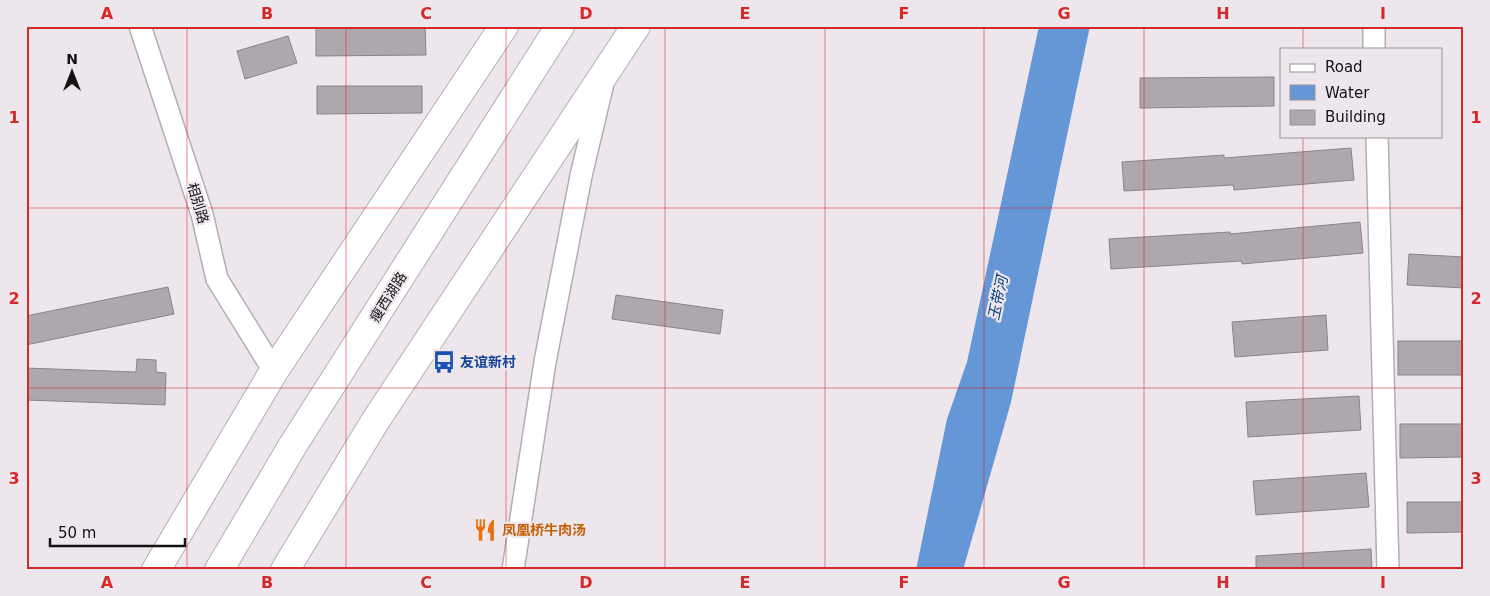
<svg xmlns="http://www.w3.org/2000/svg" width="1490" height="596" font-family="'DejaVu Sans','Noto Sans SC',sans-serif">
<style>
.water{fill:#6596d6}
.building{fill:#aea7ad;stroke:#8a838a}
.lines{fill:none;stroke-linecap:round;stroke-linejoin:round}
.street-casing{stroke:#b4adb4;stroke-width:24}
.secondary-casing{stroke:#b4adb4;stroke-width:30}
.primary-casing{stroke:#b4adb4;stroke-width:30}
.street{stroke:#fff;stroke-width:21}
.secondary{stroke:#fff;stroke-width:28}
.primary{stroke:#fff;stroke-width:28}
.grid{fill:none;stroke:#d62828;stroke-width:1;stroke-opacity:0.55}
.labels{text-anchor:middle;stroke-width:4.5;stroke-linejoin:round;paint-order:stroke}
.street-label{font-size:14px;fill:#151214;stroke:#eee6ed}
.transit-label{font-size:14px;font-weight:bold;fill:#164399;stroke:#eee6ed;text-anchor:start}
.food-label{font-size:14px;font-weight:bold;fill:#c56008;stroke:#eee6ed;text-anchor:start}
.water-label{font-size:15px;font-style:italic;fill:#0f417c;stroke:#eee6ed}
.neatline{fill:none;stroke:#d62828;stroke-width:2}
.grid-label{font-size:16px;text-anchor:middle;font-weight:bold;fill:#d62828}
</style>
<rect width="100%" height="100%" fill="#eee6ed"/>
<!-- water -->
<polygon class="water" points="1039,26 1090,26 1011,402 963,570 916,570 947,419 967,362"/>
<!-- building -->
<g class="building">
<polygon points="316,26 425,26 426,55 316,56"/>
<polygon points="288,36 297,63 245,79 237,51"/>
<polygon points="1274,77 1274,106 1140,108 1140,78"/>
<polygon points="317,86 422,86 422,113 317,114"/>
<polygon points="1351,148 1354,180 1234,190 1233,185 1124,191 1122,162 1224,155 1224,158"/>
<polygon points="1360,222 1363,253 1242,264 1241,261 1111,269 1109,239 1230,232 1230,234"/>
<polygon points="1409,254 1464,257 1464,288 1407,285"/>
<polygon points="168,287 174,314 26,345 26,316"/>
<polygon points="616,295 723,310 720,334 612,319"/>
<polygon points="1326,315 1328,350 1235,357 1232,322"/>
<rect x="1398" y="341" width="66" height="34"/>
<polygon points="137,359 156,360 156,372 166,373 165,405 26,400 26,368 136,372"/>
<polygon points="1359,396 1361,430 1248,437 1246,402"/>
<polygon points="1400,424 1464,424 1464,457 1400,458"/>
<polygon points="1366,473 1369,507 1256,515 1253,481"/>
<polygon points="1407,502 1464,502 1464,532 1407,533"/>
<polygon points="1371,549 1372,570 1256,570 1256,556"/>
</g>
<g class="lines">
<defs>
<g id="street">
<polyline points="140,26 202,214 217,279 274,371"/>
<polyline points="1374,26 1374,49"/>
<polyline points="1377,136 1388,570"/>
<polyline points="513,570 545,362 581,176 603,83"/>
</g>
<g id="secondary">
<polyline points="156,570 274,371 504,26"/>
<polyline points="285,570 374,423 636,26"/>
</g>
<polyline id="primary" points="219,570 293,445 560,26"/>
</defs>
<!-- street casing -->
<use href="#street" class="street-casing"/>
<!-- secondary casing -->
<use href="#secondary" class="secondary-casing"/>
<!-- primary casing -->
<use href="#primary" class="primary-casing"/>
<!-- street -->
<use href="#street" class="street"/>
<!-- secondary -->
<use href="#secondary" class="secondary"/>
<!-- primary -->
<use href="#primary" class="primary"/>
</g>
<!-- grid -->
<path class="grid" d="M187,26V570M346,26V570M506,26V570M665,26V570M825,26V570M984,26V570M1144,26V570M1303,26V49M1303,136V570M26,208H1464M26,388H1464"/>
<!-- icons -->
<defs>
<symbol id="bus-bare" viewBox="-9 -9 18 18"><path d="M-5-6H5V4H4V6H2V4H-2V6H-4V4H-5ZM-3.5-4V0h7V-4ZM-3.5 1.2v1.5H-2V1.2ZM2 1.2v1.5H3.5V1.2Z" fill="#1a4fb4" stroke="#eee6ed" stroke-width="2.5" paint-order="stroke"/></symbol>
<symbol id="restaurant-bare" viewBox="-9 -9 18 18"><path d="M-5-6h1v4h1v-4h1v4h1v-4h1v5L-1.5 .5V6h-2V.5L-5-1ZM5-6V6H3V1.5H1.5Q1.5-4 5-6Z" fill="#e8710a" stroke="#eee6ed" stroke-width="2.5" paint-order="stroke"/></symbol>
</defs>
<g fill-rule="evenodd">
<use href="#bus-bare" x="428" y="346" width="32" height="32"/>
<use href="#restaurant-bare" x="469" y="514" width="32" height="32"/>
</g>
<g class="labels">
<!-- street labels -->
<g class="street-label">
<text transform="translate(198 203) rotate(73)" y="5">相别路</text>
<text transform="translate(388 297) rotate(-58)" y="5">瘦西湖路</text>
</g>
<!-- transit labels -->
<g class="transit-label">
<text x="460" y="367">友谊新村</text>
</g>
<!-- food labels -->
<g class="food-label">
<text x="502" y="535">凤凰桥牛肉汤</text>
</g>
<!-- water labels -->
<g class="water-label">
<text transform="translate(998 298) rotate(-78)" y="5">玉带河</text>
</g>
</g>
<!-- border -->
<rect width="1490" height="596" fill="none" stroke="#eee6ed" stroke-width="55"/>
<!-- legend -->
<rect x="1280" y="48" width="162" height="90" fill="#eee6ed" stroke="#979196"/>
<rect x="1290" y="64" width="25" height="8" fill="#ffffff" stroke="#979196"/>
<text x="1325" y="72" font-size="15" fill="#151214">Road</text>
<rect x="1290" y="85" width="25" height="15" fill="#6596d6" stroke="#979196"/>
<text x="1325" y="98" font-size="15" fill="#151214">Water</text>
<rect x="1290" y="110" width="25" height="15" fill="#aea7ad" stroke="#979196"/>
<text x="1325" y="122" font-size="15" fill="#151214">Building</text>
<!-- north arrow -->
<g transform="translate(72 72)" stroke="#eee6ed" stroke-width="4" paint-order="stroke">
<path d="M0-4L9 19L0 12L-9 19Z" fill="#151214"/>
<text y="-8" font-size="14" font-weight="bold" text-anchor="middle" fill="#151214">N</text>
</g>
<!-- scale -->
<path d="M50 538v8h135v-8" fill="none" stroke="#151214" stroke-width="2.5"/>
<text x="58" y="538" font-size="15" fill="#151214" stroke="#eee6ed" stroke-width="4" paint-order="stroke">50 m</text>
<rect x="28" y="28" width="1434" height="540" class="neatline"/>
<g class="grid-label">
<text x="107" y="19">A</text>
<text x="267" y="19">B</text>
<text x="426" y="19">C</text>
<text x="586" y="19">D</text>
<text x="745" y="19">E</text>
<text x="904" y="19">F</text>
<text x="1064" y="19">G</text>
<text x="1223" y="19">H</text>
<text x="1383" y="19">I</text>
<text x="14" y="123">1</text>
<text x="1476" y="123">1</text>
<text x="14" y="304">2</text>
<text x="1476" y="304">2</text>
<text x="14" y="484">3</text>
<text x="1476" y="484">3</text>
<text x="107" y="588">A</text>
<text x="267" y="588">B</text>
<text x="426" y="588">C</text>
<text x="586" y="588">D</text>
<text x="745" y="588">E</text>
<text x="904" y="588">F</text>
<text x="1064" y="588">G</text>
<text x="1223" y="588">H</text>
<text x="1383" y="588">I</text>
</g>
</svg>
